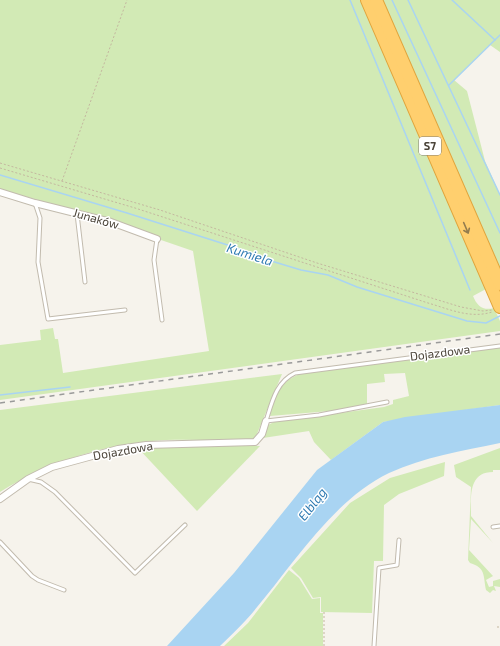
<svg xmlns="http://www.w3.org/2000/svg" width="500" height="646" font-family="'Exo 2',sans-serif">
<style>
.green{fill:#d2eab5}
.water{fill:#a9d4f2}
.lines{fill:none;stroke-linecap:round;stroke-linejoin:round}
.stream{stroke:#a9d4f2;stroke-width:1.5}
.lane-casing{stroke:#c2bbae;stroke-width:5}
.street-casing{stroke:#c2bbae;stroke-width:8}
.highway-casing{stroke:#e0a43c;stroke-width:14}
.path{stroke:#c4b79f;stroke-width:1;stroke-dasharray:2 2;stroke-linecap:butt}
.lane{stroke:#fff;stroke-width:3}
.street{stroke:#fff;stroke-width:6}
.highway{stroke:#ffcf6e;stroke-width:12}
.rail{stroke:#9a9a9a;stroke-width:1.5;stroke-dasharray:5 5;stroke-linecap:butt}
.oneway{stroke:#937c4e}
.labels{text-anchor:middle;stroke-width:3;stroke-linejoin:round;paint-order:stroke}
.shield{fill:#fff;stroke:#817c74;stroke-width:1}
.shield-label{font-size:11px;font-weight:bold;fill:#4b4439}
.street-label{font-size:12px;fill:#4b4439;stroke:#fff}
.water-label{font-size:13px;font-style:italic;fill:#2e7ab2;stroke:#fff}
</style>
<rect width="100%" height="100%" fill="#f6f3ec"/>
<!-- green -->
<g class="green">
<path d="M0,0H360L486,289L473,296C477,306 483,311 494,308L500,321V331L0,400V345L41,340L40,330L53,328L55,339H58L63,373L209,351L193,251L161,240L160,237C107,218 53,205 0,189Z"/>
<polygon points="383,0 500,0 500,52 490,45 454,80 467,91 485,161 500,195 500,268"/>
<path d="M500,347V405L383,422L331,460L314,442L309,431L263,438L268,425L274,422L384,407L393,404V400L409,396L405,373L384,374L385,382L367,384V404L330,411L270,416C274,395 282,379 303,373Z"/>
<path d="M282,374L254,441C225,441 195,439 166,440C107,443 50,461 0,492V410Z"/>
<polygon points="162,446 260,446 197,511 137,447"/>
<path d="M500,448V470H493V472C468,472 471,497 471,516L493,543L471,519L469,550L493,576L486,580L489,587L493,586V581L500,579V587L494,586L496,591L493,590L490,593L486,590C483,575 486,568 470,563L468,560L471,487L456,477L454,465Z"/>
<polygon points="445,462 444,476 399,494 384,505 383,561 374,561 372,613 321,612 321,597 313,598 301,578 291,568 350,503 390,478"/>
<polygon points="289,570 299,578 312,599 320,598 320,613 323,613 323,646 224,646 248,623"/>
</g>
<!-- water -->
<path class="water" d="M500,405V443C462,451 424,457 389,473C329,502 289,572 246,620C238,629 229,637 220,646H167L234,573L317,470L383,422L405,417Z"/>
<g class="lines">
<!-- stream -->
<g class="stream">
<polyline points="350,0 470,290"/>
<polyline points="392,0 500,233"/>
<polyline points="408,0 500,195"/>
<polyline points="452,0 495,40"/>
<polyline points="449,85 500,35"/>
<polyline points="0,175 127,213 237,248 268,260 301,270 328,275 357,287 467,321 486,323 500,316"/>
<polyline points="0,395 70,387"/>
</g>
<defs>
<g id="lane">
<polyline points="35,203 40,218 38,262 48,319 125,310"/>
<polyline points="77,214 85,282"/>
<polyline points="157,239 154,260 162,320"/>
<path d="M387,402L319,415L266,421C272,402 276,382 295,373L500,346"/>
<polyline points="28,479 41,482 55,492 135,573 185,525"/>
<polyline points="493,527 500,526"/>
<polyline points="0,542 32,576 38,580 64,590"/>
<polyline points="374,646 379,568 397,565 399,540"/>
</g>
<g id="street">
<polyline points="0,192 35,203 111,222 157,239"/>
<polyline points="0,499 28,479 52,467 118,449 146,445 255,442 262,434 266,421"/>
</g>
<g id="highway">
<polyline points="367,0 500,307"/>
<polyline points="376,0 500,284"/>
</g>
</defs>
<!-- lane casing -->
<use href="#lane" class="lane-casing"/>
<!-- street casing -->
<use href="#street" class="street-casing"/>
<!-- highway casing -->
<use href="#highway" class="highway-casing"/>
<!-- path -->
<g class="path">
<polyline points="0,163 160,210 317,263 461,307 483,311 492,310"/>
<path d="M0,168L135,208L428,303C449,309 470,319 492,312"/>
<polyline points="62,181 127,0"/>
<polyline points="497,627 500,627"/>
<polyline points="324,646 324,612"/>
</g>
<!-- lane -->
<use href="#lane" class="lane"/>
<!-- street -->
<use href="#street" class="street"/>
<!-- highway -->
<use href="#highway" class="highway"/>
<!-- rail -->
<polyline class="rail" points="0,403 500,334"/>
</g>
<!-- one-way arrows -->
<defs><path id="oneway-shaft" d="M-6 0H5M1.5-3L5.5 0L1.5 3" fill="none" stroke-width="1.6" stroke-linecap="round" stroke-linejoin="round"/></defs>
<use class="oneway" href="#oneway-shaft" transform="translate(466 228) rotate(67)"/>
<g class="labels">
<!-- shield labels -->
<rect class="shield" x="419" y="137" width="22" height="18" rx="3"/>
<g class="shield-label">
<text x="430" y="150">S7</text>
</g>
<!-- street labels -->
<g class="street-label">
<text transform="translate(96 219) rotate(16)" y="4">Junaków</text>
<text transform="translate(440 353) rotate(-7)" y="4">Dojazdowa</text>
<text transform="translate(123 451) rotate(-10)" y="4">Dojazdowa</text>
</g>
<!-- water labels -->
<g class="water-label">
<text transform="translate(250 254) rotate(18)" y="5">Kumiela</text>
<text transform="translate(312 504) rotate(-52)" y="5">Elbląg</text>
</g>
</g>
</svg>
